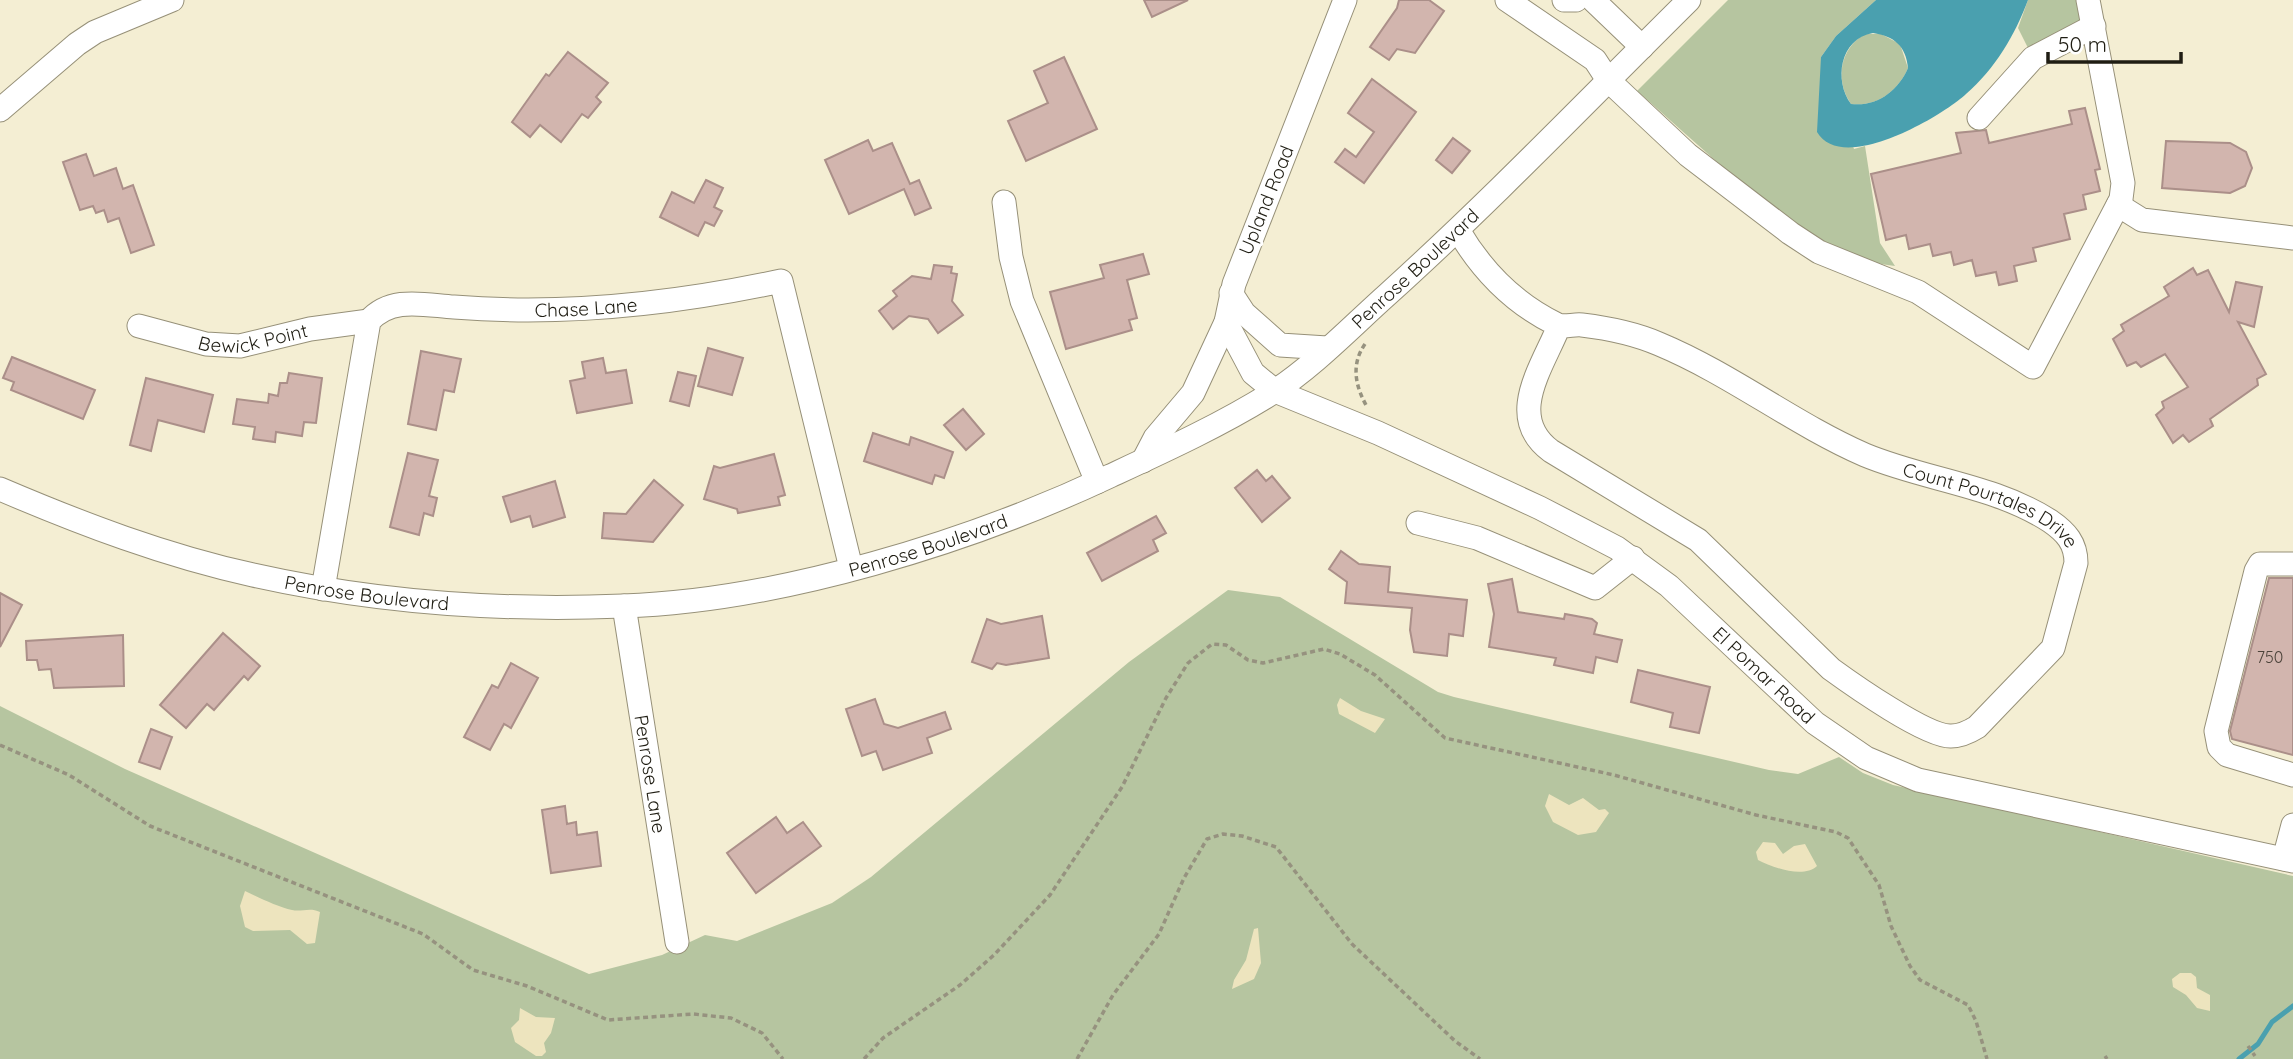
<svg xmlns="http://www.w3.org/2000/svg" width="2293" height="1059" font-family="Quicksand,sans-serif">
<style>
.green{fill:#b6c5a0}
.sand{fill:#ede4be}
.water{fill:#4aa0af;fill-rule:evenodd}
.lines{fill:none;stroke-linecap:round;stroke-linejoin:round}
.stream{stroke:#4aa0af;stroke-width:5}
.building{fill:#d2b5ae;stroke:#ab8f89;stroke-width:2}
.minor-casing{stroke:#969078;stroke-width:25}
.path{stroke:#96927f;stroke-width:3.5;stroke-dasharray:5 3.5;stroke-linecap:butt}
.minor{stroke:#fff;stroke-width:23}
.labels{text-anchor:middle;stroke-width:6;stroke-linejoin:round;paint-order:stroke}
.number-label{font-size:16px;fill:#4c433a}
.street-label{font-size:19px;fill:#1f1d13;stroke:#fff}
</style>
<rect width="100%" height="100%" fill="#f4eed3"/>
<!-- green -->
<g class="green">
<path d="M1728,0H1876L1836,36L1821,57L1854,149L1865,146L1880,243L1895,266C1810,258 1702,146 1637,91Z"/>
<polygon points="2028,0 2088,0 2094,26 2033,58 2018,28"/>
<path d="M1865,34H1881L1900,44L1908,68C1898,91 1877,107 1851,104C1835,81 1839,49 1865,34Z"/>
<polygon points="1228,590 1280,597 1438,692 1454,697 1769,770 1798,774 1839,757 1863,773 1893,785 2293,876 2293,1059 0,1059 0,706 125,769 589,974 662,955 705,935 737,941 832,903 871,877 1129,662"/>
</g>
<!-- sand -->
<g class="sand">
<polygon points="1340,698 1361,711 1385,719 1375,733 1339,714 1337,705"/>
<polygon points="1549,794 1569,805 1583,798 1599,810 1605,809 1609,813 1596,832 1578,835 1553,822 1545,806"/>
<path d="M1763,842L1775,843L1783,854L1794,846L1805,844L1817,866C1803,879 1772,867 1758,860L1756,852Z"/>
<path d="M245,891C258,897 278,907 292,910C302,912 310,907 320,912L315,943L307,944L290,930L253,931L245,927L240,906Z"/>
<polygon points="1258,928 1261,963 1254,979 1232,989 1234,980 1246,960 1254,929"/>
<polygon points="2180,973 2191,973 2196,977 2197,988 2210,995 2210,1011 2197,1008 2186,995 2173,987 2172,979"/>
<polygon points="520,1008 536,1017 555,1018 551,1033 544,1043 546,1052 542,1056 536,1056 515,1042 511,1028 519,1020"/>
</g>
<!-- water -->
<path class="water" d="M1876,0H2028C2015,35 1995,69 1966,94C1941,117 1842,175 1817,132L1821,57L1836,36ZM1873,33C1894,36 1906,46 1908,68C1898,91 1877,107 1851,104C1834,81 1839,39 1873,33Z"/>
<g class="lines">
<!-- stream -->
<polyline class="stream" points="2239,1059 2258,1044 2272,1022 2293,1006"/>
</g>
<!-- building -->
<g class="building">
<polygon points="1144,0 1188,0 1152,17"/>
<polygon points="1399,0 1429,0 1444,11 1415,53 1397,49 1389,60 1370,47 1397,8"/>
<polygon points="568,52 608,83 596,97 601,102 588,118 582,114 561,142 540,125 530,137 512,122 546,74 549,76"/>
<polygon points="1064,57 1097,129 1026,161 1008,121 1048,103 1034,71"/>
<polygon points="1372,79 1416,112 1364,183 1335,162 1345,149 1356,157 1374,132 1348,113"/>
<polygon points="2085,108 2100,169 2095,170 2100,191 2083,195 2086,209 2064,214 2070,239 2033,248 2036,261 2014,266 2017,281 1999,285 1996,272 1976,276 1972,260 1954,265 1951,252 1933,256 1930,244 1909,249 1906,235 1886,240 1871,174 1961,153 1956,133 1986,130 1989,143 2072,124 2069,111"/>
<polygon points="1453,138 1470,151 1452,173 1436,160"/>
<polygon points="868,140 873,151 892,143 910,184 919,180 931,208 915,215 904,189 849,214 825,160"/>
<polygon points="2166,141 2230,143 2246,152 2252,168 2245,186 2230,193 2162,188"/>
<polygon points="86,154 94,176 116,168 123,189 133,185 154,245 131,253 119,218 108,222 104,210 96,213 93,206 80,210 63,162"/>
<polygon points="706,180 723,188 714,207 722,211 714,226 705,222 698,236 660,217 672,192 694,203"/>
<polygon points="1143,254 1149,274 1127,280 1137,318 1129,320 1132,330 1066,349 1050,292 1104,278 1100,265"/>
<polygon points="934,265 952,267 951,273 957,274 952,301 963,315 938,333 928,319 909,316 893,329 879,311 897,296 893,291 912,276 931,279"/>
<polygon points="2193,268 2197,275 2208,270 2229,312 2236,282 2262,287 2254,327 2238,322 2266,374 2257,379 2258,385 2210,419 2213,426 2189,442 2183,435 2173,443 2156,415 2164,408 2162,402 2188,387 2165,354 2141,367 2136,362 2127,366 2113,339 2124,331 2121,325 2169,296 2164,287"/>
<polygon points="708,348 743,358 732,395 698,386"/>
<polygon points="421,351 461,359 454,392 444,390 436,430 408,424"/>
<polygon points="12,357 95,390 83,419 11,390 14,382 3,378"/>
<polygon points="603,358 606,373 626,370 632,403 577,413 570,381 585,378 582,362"/>
<polygon points="678,372 696,376 689,406 670,401"/>
<polygon points="289,373 322,378 316,423 304,422 302,436 276,432 275,442 253,439 255,427 233,424 237,399 268,403 269,394 278,396 280,383 287,383"/>
<polygon points="146,378 213,395 204,432 158,420 151,451 130,445"/>
<polygon points="963,409 984,434 966,450 944,425"/>
<polygon points="873,433 909,445 911,437 953,452 944,478 935,475 932,484 864,461"/>
<polygon points="408,453 438,460 429,496 437,498 433,516 424,513 419,535 390,527"/>
<polygon points="774,454 785,495 778,497 780,505 738,513 737,509 704,499 714,466 720,468"/>
<polygon points="1257,470 1266,481 1272,476 1290,498 1262,522 1235,488"/>
<polygon points="654,480 683,505 653,542 602,538 604,513 626,514"/>
<polygon points="555,481 565,517 533,527 530,516 511,522 503,497"/>
<polygon points="1156,516 1166,533 1153,540 1158,551 1102,581 1087,553"/>
<polygon points="1341,551 1359,564 1390,567 1388,592 1467,600 1463,636 1449,634 1447,656 1414,652 1410,630 1412,608 1345,603 1347,582 1329,569"/>
<polygon points="2269,578 2293,578 2293,755 2232,739 2230,731"/>
<polygon points="1512,579 1518,612 1564,619 1565,614 1592,619 1597,623 1594,634 1622,640 1617,662 1596,657 1593,673 1554,665 1556,658 1489,647 1494,614 1488,584"/>
<polygon points="0,593 22,605 0,647"/>
<polygon points="1042,616 1049,658 1006,665 997,663 992,669 972,662 987,619 1001,624"/>
<polygon points="223,633 260,666 248,680 244,676 214,710 207,704 186,728 160,705"/>
<polygon points="123,635 124,686 54,688 51,669 39,670 37,660 27,660 26,641"/>
<polygon points="511,663 538,678 511,728 504,724 490,750 464,737 492,685 498,688"/>
<polygon points="1638,670 1710,687 1699,733 1670,727 1673,713 1631,702"/>
<polygon points="875,699 884,724 898,728 945,712 951,729 927,738 932,753 883,770 876,751 862,756 846,709"/>
<polygon points="151,729 172,737 160,769 139,762"/>
<polygon points="565,806 567,824 576,822 577,835 597,832 601,866 551,873 542,810"/>
<polygon points="776,817 787,833 803,822 821,846 756,893 727,853"/>
</g>
<g class="lines">
<defs>
<g id="minor">
<path id="s1" d="M1345,0L1234,284L1226,322L1253,373L1275,391L1378,433L1540,508L1617,548L1669,586L1815,723L1866,758L1918,780L2293,861"/>
<polyline points="1507,0 1595,60 1608,80 1688,155 1790,233 1819,252 1918,292 2033,367 2121,199 2123,183 2088,0"/>
<polyline points="1564,0 1576,0"/>
<polyline points="1593,0 1642,47"/>
<polyline points="0,110 77,44 95,32 172,0"/>
<polyline points="1979,118 2033,58 2094,26"/>
<polyline points="1004,202 1011,257 1022,301 1097,482"/>
<polyline points="2118,205 2142,220 2293,238"/>
<path id="s2" d="M1458,230C1482,271 1513,303 1556,324C1563,328 1573,324 1582,325C1607,328 1636,334 1659,344C1731,374 1794,424 1865,455C1925,480 1994,485 2050,521C2066,532 2076,543 2076,563L2053,648L1977,727C1969,732 1961,736 1951,736C1927,737 1853,685 1831,669L1698,540L1551,451C1505,417 1542,368 1559,326"/>
<polyline points="1231,293 1244,313 1280,345 1327,348"/>
<path id="s3" d="M139,326L206,344L240,346L310,329L369,321"/>
<polyline points="1143,461 1155,438 1193,393 1226,322"/>
<path id="s4" d="M0,489C82,524 166,556 253,575C373,602 501,611 623,606C779,601 970,542 1110,476C1164,451 1221,425 1272,393C1314,366 1351,327 1388,294C1492,200 1589,99 1689,0"/>
<polyline points="1418,523 1477,538 1595,588 1633,558"/>
<polyline points="2293,564 2260,564 2256,571 2216,731 2219,747 2227,755 2293,775"/>
<path id="s5" d="M323,589L369,321C391,296 424,305 454,307C563,316 674,304 781,281L851,568"/>
<path id="s6" d="M624,606L677,942"/>
<polyline points="2284,859 2293,825"/>
</g>
</defs>
<!-- minor casing -->
<use href="#minor" class="minor-casing"/>
<!-- path -->
<g class="path">
<path d="M1365,344C1351,364 1355,385 1366,405"/>
<polyline points="0,745 69,775 150,826 423,934 473,970 527,986 608,1020 693,1014 731,1018 762,1033 783,1059"/>
<polyline points="2248,1046 2255,1056"/>
<polyline points="2105,1056 2107,1059"/>
<polyline points="864,1059 883,1038 960,985 994,955 1050,895 1122,787 1166,698 1188,663 1212,644 1226,645 1248,660 1263,663 1324,649 1340,654 1375,675 1445,738 1614,775 1756,815 1836,832 1848,838 1879,885 1891,926 1910,966 1920,980 1968,1005 1976,1021 1987,1059"/>
<polyline points="1077,1059 1113,995 1159,934 1184,878 1207,839 1223,834 1242,836 1276,847 1352,944 1455,1041 1480,1059"/>
</g>
<!-- minor -->
<use href="#minor" class="minor"/>
</g>
<g class="labels">
<!-- number labels -->
<g class="number-label">
<text x="2270" y="663">750</text>
</g>
<!-- street labels -->
<g class="street-label">
<text transform="translate(1266 200) rotate(-68)" y="7">Upland Road</text>
<text dy="7" stroke="none"><textPath href="#s4" startOffset="1519">Penrose Boulevard</textPath></text>
<text dy="7" stroke="none"><textPath href="#s5" startOffset="494">Chase Lane</textPath></text>
<text dy="7" stroke="none"><textPath href="#s3" startOffset="117">Bewick Point</textPath></text>
<text dy="7" stroke="none"><textPath href="#s2" startOffset="614">Count Pourtales Drive</textPath></text>
<text dy="7" stroke="none"><textPath href="#s4" startOffset="952">Penrose Boulevard</textPath></text>
<text dy="7" stroke="none"><textPath href="#s4" startOffset="383">Penrose Boulevard</textPath></text>
<text dy="7" stroke="none"><textPath href="#s1" startOffset="1001">El Pomar Road</textPath></text>
<text dy="7" stroke="none"><textPath href="#s6" startOffset="170">Penrose Lane</textPath></text>
</g>
</g>
<!-- scale -->
<path d="M2048 52v10h133v-10" fill="none" stroke="#1f1d13" stroke-width="3.5"/>
<text x="2058" y="52" font-size="21" fill="#1f1d13" stroke="#ffffff" stroke-width="5" paint-order="stroke">50 m</text>
</svg>
